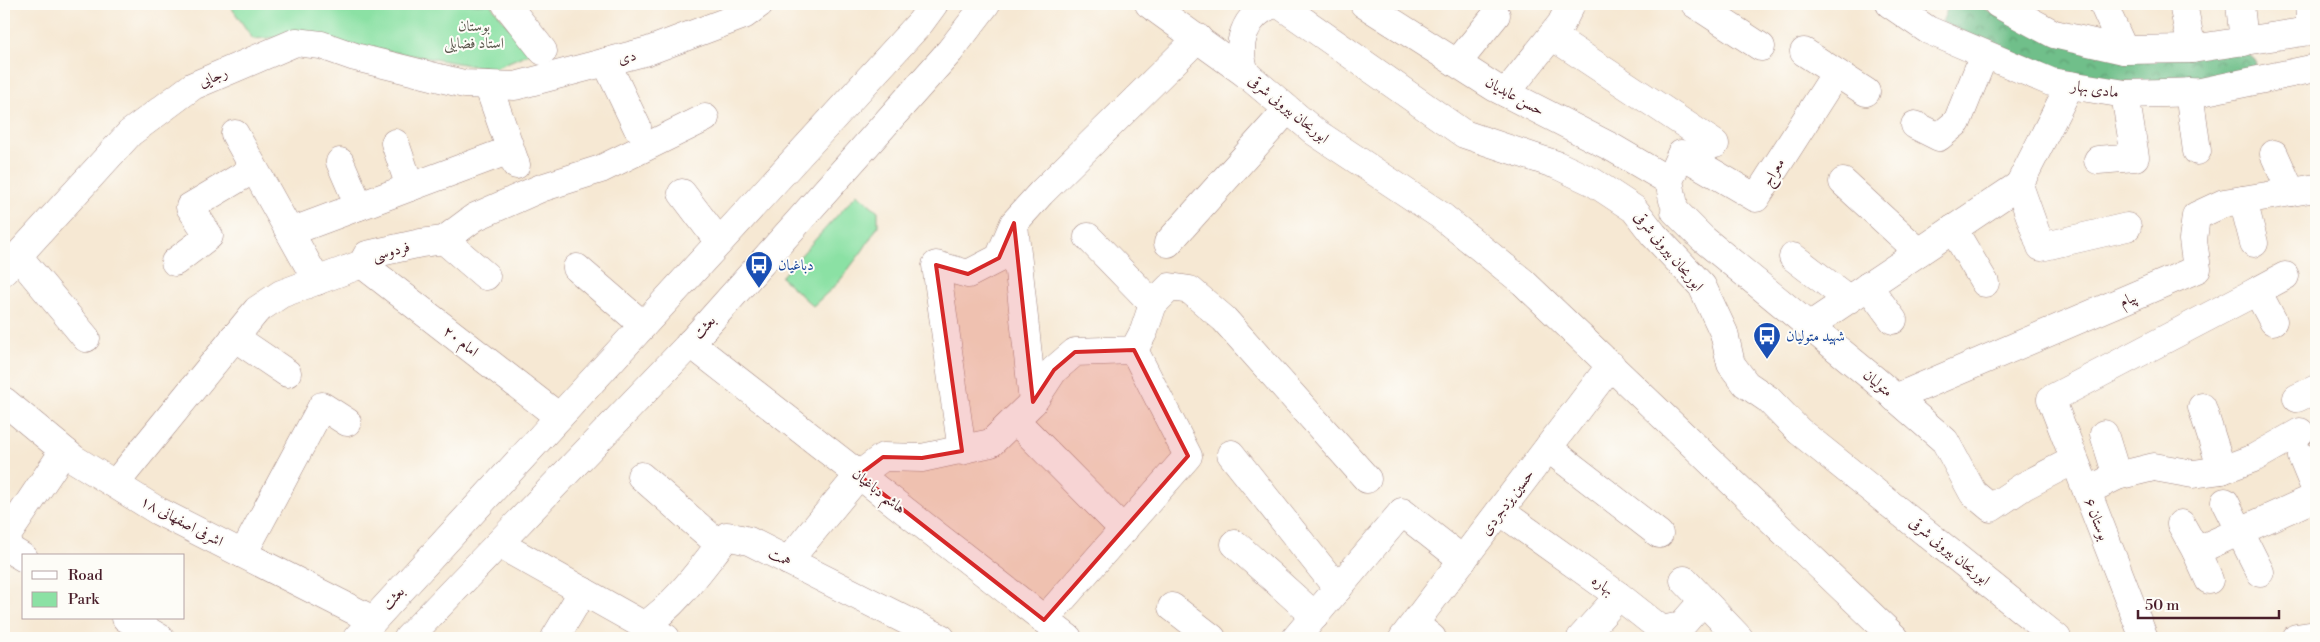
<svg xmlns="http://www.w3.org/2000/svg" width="2320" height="642" font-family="'Libre Bodoni',Amiri,serif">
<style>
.green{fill:#8be1a4;stroke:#6a8068}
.forest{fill:url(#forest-crowns);stroke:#5d6f5a}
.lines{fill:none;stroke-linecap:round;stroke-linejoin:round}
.minor-casing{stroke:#a0847f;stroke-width:29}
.major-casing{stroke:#a0847f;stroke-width:29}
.minor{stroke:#fff;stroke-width:28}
.major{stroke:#fff;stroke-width:28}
.marked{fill:#d62828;fill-opacity:0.2;stroke:#d62828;stroke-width:4;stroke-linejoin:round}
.labels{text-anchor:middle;stroke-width:4;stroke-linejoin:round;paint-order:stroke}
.park-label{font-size:15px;fill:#5e594f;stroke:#fdfcf7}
.street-label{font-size:15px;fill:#4a1f2b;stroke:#fdfcf7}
.transit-label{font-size:15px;fill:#164399;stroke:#fdfcf7;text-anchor:start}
</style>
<defs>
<pattern id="forest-crowns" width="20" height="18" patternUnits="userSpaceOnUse" patternTransform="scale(1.25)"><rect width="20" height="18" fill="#70bf8a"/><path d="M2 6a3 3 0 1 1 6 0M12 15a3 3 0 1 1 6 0" fill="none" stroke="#5e9b71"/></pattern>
</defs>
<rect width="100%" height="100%" fill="#fdfcf7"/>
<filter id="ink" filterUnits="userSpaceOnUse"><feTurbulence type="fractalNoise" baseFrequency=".02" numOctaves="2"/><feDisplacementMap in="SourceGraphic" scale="10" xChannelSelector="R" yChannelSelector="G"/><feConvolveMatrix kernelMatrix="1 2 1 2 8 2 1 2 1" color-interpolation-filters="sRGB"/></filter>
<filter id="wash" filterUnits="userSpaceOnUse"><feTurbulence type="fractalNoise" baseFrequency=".0096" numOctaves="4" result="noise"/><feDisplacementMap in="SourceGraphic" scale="20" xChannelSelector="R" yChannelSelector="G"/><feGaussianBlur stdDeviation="1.12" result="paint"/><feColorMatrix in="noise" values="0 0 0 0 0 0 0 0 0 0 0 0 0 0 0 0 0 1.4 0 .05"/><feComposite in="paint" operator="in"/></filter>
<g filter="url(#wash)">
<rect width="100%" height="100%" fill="#f6e8d3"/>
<!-- green -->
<g class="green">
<polygon points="229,4 490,4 530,53 492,69 353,45 284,37 253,39"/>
<polygon points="857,194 878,211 878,226 863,250 838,283 813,306 781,277"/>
</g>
<!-- forest -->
<polygon class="forest" points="1949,4 1976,4 2011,23 2247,53 2257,62 2250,82 2110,82 2044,68 1942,22"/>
</g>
<g filter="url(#ink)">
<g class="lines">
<defs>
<g id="minor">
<polyline points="506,4 543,51"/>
<polyline points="1364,4 1494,87 1613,148 1669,181"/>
<polyline points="1695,4 1761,47"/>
<polyline points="1890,4 1928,30 2051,82 2125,94 2201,92 2316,68"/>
<polyline points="1998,4 2054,34 2124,50 2192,49 2316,30"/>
<polyline points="2103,4 2124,50"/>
<polyline points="2183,4 2192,49"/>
<polyline points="2240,4 2244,42"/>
<polyline points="2309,4 2311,32"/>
<polyline points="1552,36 1715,144"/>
<polyline points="1804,52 1866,92"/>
<polyline points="606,62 637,127"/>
<polyline points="1457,63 1496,15"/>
<polyline points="488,85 516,165"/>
<polyline points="2070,85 2019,185 2041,247 2127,227"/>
<polyline points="2189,92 2197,151"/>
<polyline points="1506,93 1561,24 1571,4"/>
<polyline points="1915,125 1939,137 1957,122 1984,55"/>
<polyline points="235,134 317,281"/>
<polyline points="395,143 410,187"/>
<polyline points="2274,154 2291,192"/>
<polyline points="2098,160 2135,157 2125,94"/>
<polyline points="340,162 359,206"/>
<polyline points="1843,182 1919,252"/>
<polyline points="682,193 719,242"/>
<polyline points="1673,200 1669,181 1681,154 1756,198 1836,73"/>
<polyline points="2243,200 2254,243"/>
<polyline points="1675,211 1702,238 1875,380 1945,441 1973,493 1991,508 2024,486 2074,460"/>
<polyline points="1014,225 1033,402"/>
<polyline points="1953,229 1985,283"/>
<polyline points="290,232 510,150"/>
<polyline points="1088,237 1153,304"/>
<polyline points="444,240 486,276"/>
<polyline points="1168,243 1287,110"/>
<polyline points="18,256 86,338"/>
<polyline points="1793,257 1848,299"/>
<polyline points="175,262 209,236 190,207 254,169"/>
<polyline points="362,264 559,417"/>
<polyline points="577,268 643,325"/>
<polyline points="4,271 130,133 193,86 296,42 321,45 355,57 464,84 515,86 648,51 744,15 759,4"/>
<polyline points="1868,286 1893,320"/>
<polyline points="2273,321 2257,291 2285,276"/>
<polyline points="1809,326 2019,185"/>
<polyline points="234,337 287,373"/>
<polyline points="690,343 1068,638"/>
<polyline points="1895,398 2197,269 2193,240 2196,216 2224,203 2316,188"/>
<polyline points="2297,398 2316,389"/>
<polyline points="4,401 74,459 158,511 373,620"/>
<polyline points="2202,407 2222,470"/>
<polyline points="1015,420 1124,530"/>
<polyline points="2104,434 2117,476"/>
<polyline points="1548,448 1659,534"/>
<polyline points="962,451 936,265 968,274 999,258 1014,223 1041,193 1198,38"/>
<polyline points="1231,454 1338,589"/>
<polyline points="2302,457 2316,491"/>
<polyline points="641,476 720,545"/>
<polyline points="115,484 257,310 281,294 362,264 367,255 421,243 444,240 475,217 541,188 601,169 705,118"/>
<polyline points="2087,491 2117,476 2154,467 2193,474 2222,470 2254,458 2300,432"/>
<polyline points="2225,502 2260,572"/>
<polyline points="1500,511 1619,596 1662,630 1681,626 1703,601"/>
<polyline points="2181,524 2196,551 2316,497"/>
<polyline points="4,540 64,451"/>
<polyline points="499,544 666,638"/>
<polyline points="1235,544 1315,616"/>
<polyline points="4,546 24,558"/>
<polyline points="2196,551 2209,580"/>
<polyline points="243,554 322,406 347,422"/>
<polyline points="788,561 859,475 883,457 922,458 991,443 1033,402 1054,370 1075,352 1134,350 1144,331 1153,304 1170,287 1190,290 1224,319 1367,479"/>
<polyline points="1684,580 1739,638"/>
<polyline points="1172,607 1212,638"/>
<polyline points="126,618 160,638"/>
<polyline points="1044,620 1188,456 1134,350"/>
<polyline points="1415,624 1432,638"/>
<path d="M644,626C679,602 701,568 727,536L749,541L941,638"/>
<polyline points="555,638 583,591"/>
<polyline points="1296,638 1402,512 1463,560"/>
<polyline points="1403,638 1611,365"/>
<polyline points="1581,638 1619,596"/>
<polyline points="2144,638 2051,399 2257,291"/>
<polyline points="2296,638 2316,635"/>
</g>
<g id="major">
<polyline points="1149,4 1246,74 1315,132 1440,215 1523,282 1895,638"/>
<polyline points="1279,4 1464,134 1557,165 1593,182 1634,209 1654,235 1702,286 1724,333 1731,364 1746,384 1768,399 1799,431 2057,638"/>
<path d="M1246,74C1234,46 1244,13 1275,4"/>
<polyline points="357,638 920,23 934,4"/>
<polyline points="408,638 686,348 950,51 986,4"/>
</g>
</defs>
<!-- minor casing -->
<use href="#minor" class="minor-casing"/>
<!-- major casing -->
<use href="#major" class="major-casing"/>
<!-- minor -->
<use href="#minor" class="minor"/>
<!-- major -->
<use href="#major" class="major"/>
</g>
</g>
<!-- marked area -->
<path class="marked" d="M1014,223L1033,402L1054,370L1075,352L1134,350L1188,456L1044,620L859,475L883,457L922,458L962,451L936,265L968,274L999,258Z"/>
<!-- icons -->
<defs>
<symbol id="bus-pin" viewBox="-11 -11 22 30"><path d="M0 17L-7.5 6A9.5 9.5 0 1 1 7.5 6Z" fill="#1a4fb4" stroke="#fdfcf7"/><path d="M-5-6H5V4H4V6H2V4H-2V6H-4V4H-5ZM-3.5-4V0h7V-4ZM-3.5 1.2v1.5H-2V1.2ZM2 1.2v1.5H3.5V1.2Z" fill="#fff"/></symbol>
</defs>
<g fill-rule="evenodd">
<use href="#bus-pin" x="743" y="249" width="32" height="43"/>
<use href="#bus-pin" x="1751" y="320" width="32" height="43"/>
</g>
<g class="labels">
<!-- park labels -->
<g class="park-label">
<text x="474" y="31">بوستان<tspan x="474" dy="17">استاد فضایلی</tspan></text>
</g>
<!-- street labels -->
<g class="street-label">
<text transform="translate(627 57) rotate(-14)" y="5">دی</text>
<text transform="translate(213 77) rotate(-23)" y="5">رجایی</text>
<text transform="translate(2095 89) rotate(9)" y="5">مادی بهار</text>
<text transform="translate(1515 96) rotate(29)" y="5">حسن عابدیان</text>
<text transform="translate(1289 109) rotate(39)" y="5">ابوریحان بیرونی شرقی</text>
<text transform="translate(1773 172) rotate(-58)" y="5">معراج</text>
<text transform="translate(391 251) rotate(-15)" y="5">فردوسی</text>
<text transform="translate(1669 251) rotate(50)" y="5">ابوریحان بیرونی شرقی</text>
<text transform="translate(2128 299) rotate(-23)" y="5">پیام</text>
<text transform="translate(704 327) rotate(-48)" y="5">بعثت</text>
<text transform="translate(461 341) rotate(38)" y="5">امام ۲۰</text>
<text transform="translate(1878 383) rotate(40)" y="5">متولیان</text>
<text transform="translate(879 491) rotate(38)" y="5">هاشم دباغیان</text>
<text transform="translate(1507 502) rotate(-53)" y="5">حسین یزدجردی</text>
<text transform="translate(2097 519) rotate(69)" y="5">بوستان ۶</text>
<text transform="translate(182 521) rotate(28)" y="5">اشرفی اصفهانی ۱۸</text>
<text transform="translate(1950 551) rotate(39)" y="5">ابوریحان بیرونی شرقی</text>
<text transform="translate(780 557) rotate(27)" y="5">همت</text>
<text transform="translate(1603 585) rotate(36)" y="5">بهاره</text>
<text transform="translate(393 598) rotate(-48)" y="5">بعثت</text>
</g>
<!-- transit labels -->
<g class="transit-label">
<text x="778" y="270">دباغیان</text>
<text x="1786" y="341">شهید متولیان</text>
</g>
</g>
<!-- margin -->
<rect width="2320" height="642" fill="none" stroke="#fdfcf7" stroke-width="20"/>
<!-- legend -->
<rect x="22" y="554" width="162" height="65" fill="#fdfcf7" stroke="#b5a4a5"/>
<rect x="32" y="571" width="25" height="8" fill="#ffffff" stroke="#b5a4a5"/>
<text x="68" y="580" font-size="15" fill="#4a1f2b">Road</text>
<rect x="32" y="592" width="25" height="15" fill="#8be1a4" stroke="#b5a4a5"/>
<text x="68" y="604" font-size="15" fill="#4a1f2b">Park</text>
<!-- scale -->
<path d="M2138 610v8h141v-8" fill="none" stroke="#4a1f2b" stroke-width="2.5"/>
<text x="2145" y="610" font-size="15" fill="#4a1f2b" stroke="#fdfcf7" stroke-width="4" paint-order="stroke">50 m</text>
</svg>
